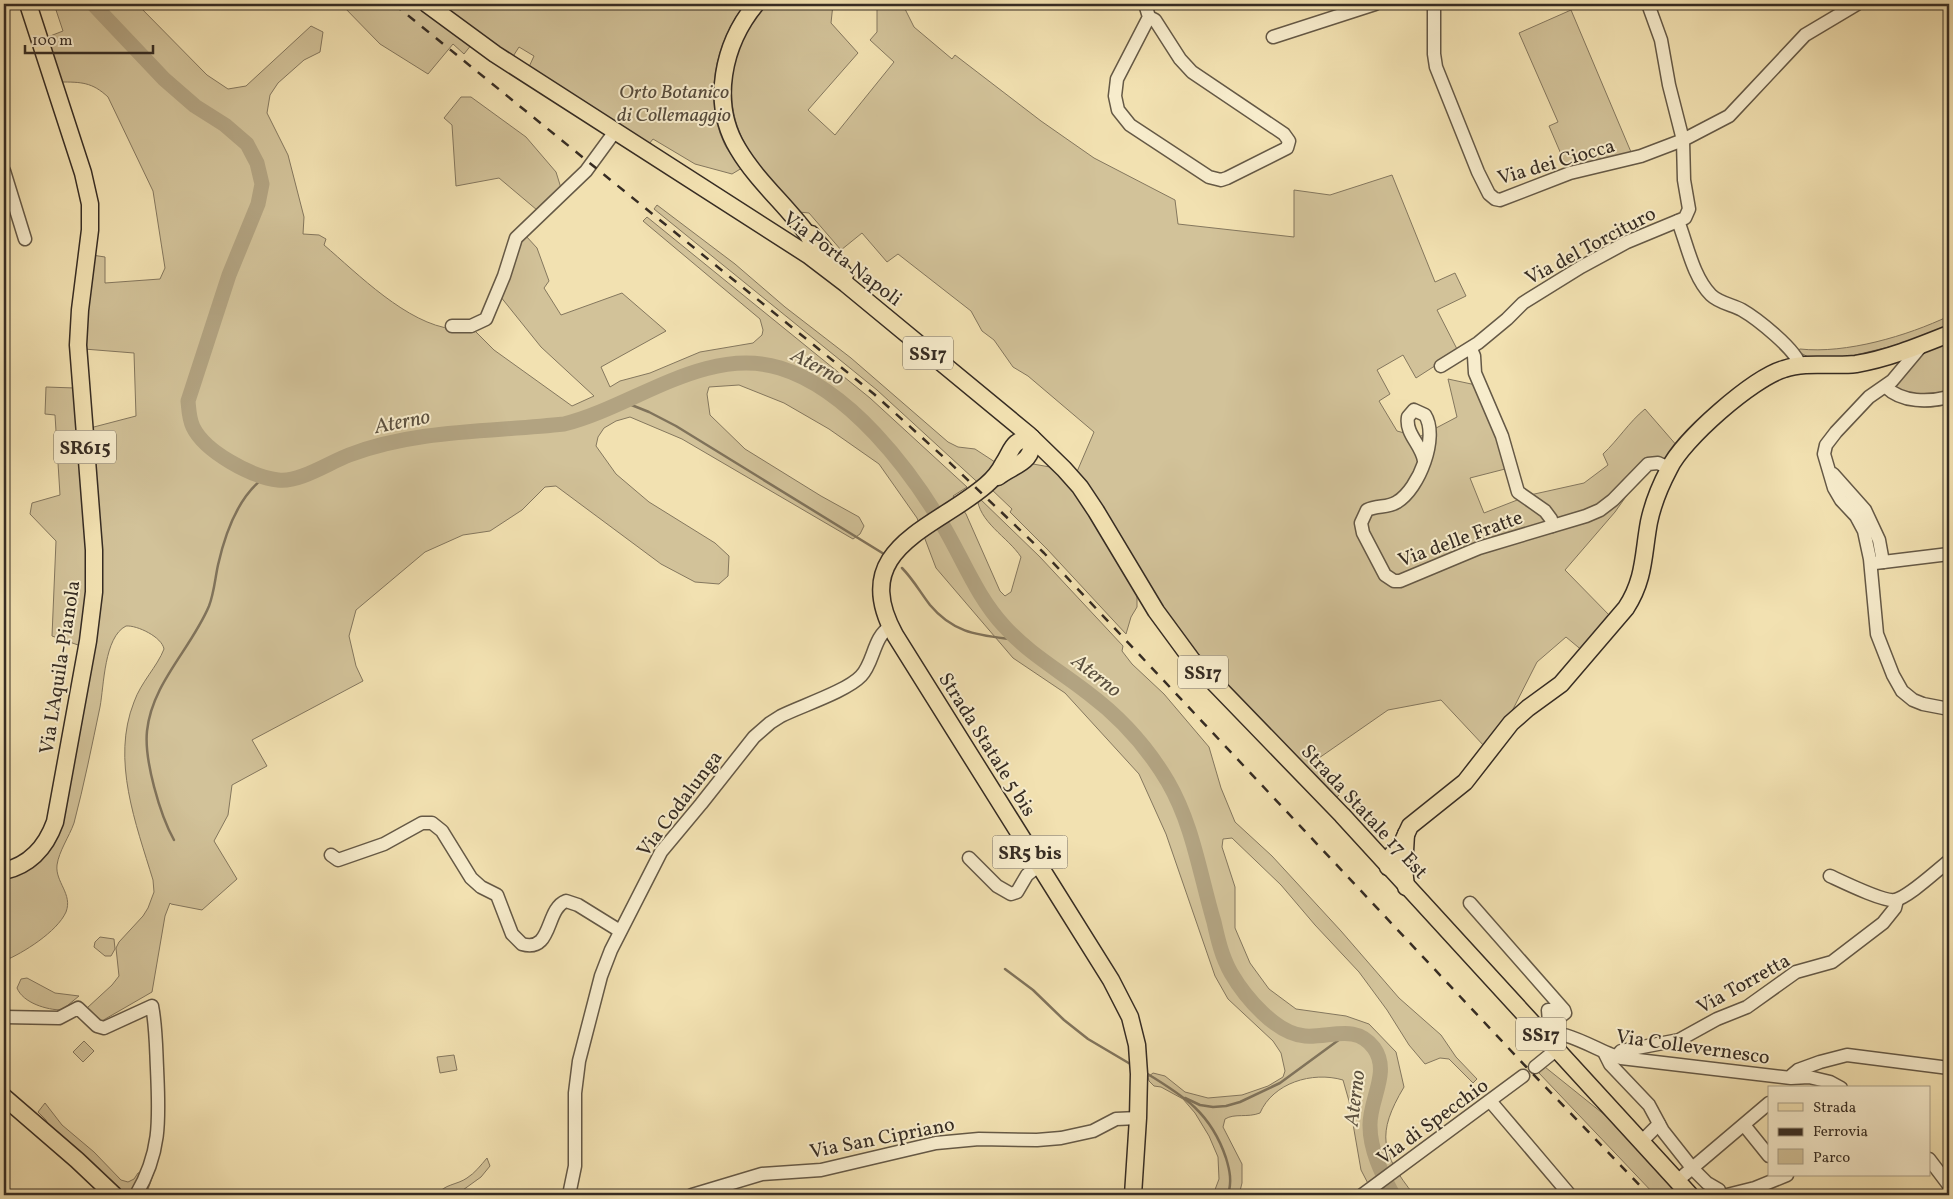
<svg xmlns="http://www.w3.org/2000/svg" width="1953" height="1199" font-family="Vollkorn,serif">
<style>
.green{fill:#d2c299;stroke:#84775e}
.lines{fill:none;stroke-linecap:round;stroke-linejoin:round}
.stream{stroke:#80735b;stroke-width:2.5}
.river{stroke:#b2a381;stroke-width:15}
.minor-casing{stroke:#655946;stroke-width:15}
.major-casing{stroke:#362c23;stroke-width:19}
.minor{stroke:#f7eccc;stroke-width:12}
.major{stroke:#f2e1b1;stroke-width:16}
.rail{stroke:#362c23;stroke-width:2.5;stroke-dasharray:9 9;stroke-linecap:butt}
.labels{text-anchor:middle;stroke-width:4;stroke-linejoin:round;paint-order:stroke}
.shield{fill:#f7eccc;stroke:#706656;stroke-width:1}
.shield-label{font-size:19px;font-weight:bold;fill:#362c23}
.park-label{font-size:20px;font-style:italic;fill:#554a3b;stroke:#f7eccc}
.street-label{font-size:20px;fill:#362c23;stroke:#f7eccc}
.water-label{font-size:21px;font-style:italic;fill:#5b503f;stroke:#f7eccc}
</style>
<rect width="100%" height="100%" fill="#f2e1b1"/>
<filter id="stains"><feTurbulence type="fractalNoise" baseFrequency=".004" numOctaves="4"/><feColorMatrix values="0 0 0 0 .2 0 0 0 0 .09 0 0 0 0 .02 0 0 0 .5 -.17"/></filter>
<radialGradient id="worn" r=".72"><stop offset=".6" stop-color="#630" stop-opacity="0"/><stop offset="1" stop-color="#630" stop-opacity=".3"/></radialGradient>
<!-- green -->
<g class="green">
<path d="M54,4H137L207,75L228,89L246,86L311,26L323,32L320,52L304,60L278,83L270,95L267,113L288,155L304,217L303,234L319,235L326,239L324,245C358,274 407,324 453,329C459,330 466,329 473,329L494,350L572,406L594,396L541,347L500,296L516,246L526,236L537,248L549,281L544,288L561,315L622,293L666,331L601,367L610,387L620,381L650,373L700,352L753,343L762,335L763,330L760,319L643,221L647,217L870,398L967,487L953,496L966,514L1000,591L1005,596L1011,592L1021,557C1008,537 978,522 977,496L1040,557L1123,646L1122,651L1132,664L1164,694L1209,747L1221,788L1235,822L1272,856L1341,931L1399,998L1441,1035L1456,1057L1477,1079L1473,1083L1449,1059L1440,1058L1425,1064L1409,1045L1387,1010L1359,972L1315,925L1281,885L1232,838L1223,839L1222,847L1235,887V928L1250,963L1269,989L1296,1009L1346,1016L1369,1024L1396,1052L1404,1087C1376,1134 1381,1153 1414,1195H1374L1361,1170L1349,1101L1343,1080C1312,1071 1273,1083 1260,1113C1247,1118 1235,1113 1225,1119L1223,1127L1242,1164V1183L1239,1195H1213L1219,1179L1218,1157L1209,1136L1195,1113L1183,1099L1161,1087L1154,1086L1149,1081L1148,1077L1153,1073L1165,1076L1185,1092L1208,1098L1242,1095L1268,1086L1283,1077L1285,1071L1281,1053L1273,1041L1228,999L1215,976L1166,834L1139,774L1065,693L1013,658L936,568L917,518L879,464L829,429L784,403L739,385L709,387L707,394L710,415L745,449L821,496L859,517L864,526L860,534L853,539L682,439L630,417L616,421L604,428L598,437L596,446L616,474L649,502L715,543L729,556L728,576L719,584L695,582L661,564L556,486L545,487L522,510L490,531L463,535L425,552L356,610L349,636L356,666L363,681L252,740L267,766L232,785L228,815L214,841L237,879L202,910L171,904L170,903L165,916L152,992L100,1022L87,1008L112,985L119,976L116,948L119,942L143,916L148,908L154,892L153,880C136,824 111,760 134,702C141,682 157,667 164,649C162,637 137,625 126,626C104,637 104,686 100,707C92,745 84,785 74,823C69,837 59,851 57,865C55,882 73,894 66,912C57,932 23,953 4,961V875L40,857L88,682L90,428L136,416L134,353L84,349L92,255L105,257V283L160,279L165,268L153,191L108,97C92,82 81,82 60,82L45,38L63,31Z"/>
<path d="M341,4H745C716,41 703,98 724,143C728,152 736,160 742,168L732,174L695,164L653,139L649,144L528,69L534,56L519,47L512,58L472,44L464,54L453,44L428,74L380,44Z"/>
<path d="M768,4H833L831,23L858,53L808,110L835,135L894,62L870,40L877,32V7L874,4H907L904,7L914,27L952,59L955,55L1041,121L1094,158L1175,200L1178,224L1294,237V190L1330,195L1392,175L1435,282L1455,273L1466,296L1437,310L1458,351L1416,378L1403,355L1377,370L1390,394L1379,401L1397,431L1419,437L1457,417L1448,379L1476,385L1509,468L1470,478L1484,513L1530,495L1584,483L1608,465L1603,454C1618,440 1629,422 1645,409L1678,447L1668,462L1652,460L1615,512L1565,570L1612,618L1584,652L1566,637L1537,662L1509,717L1485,747L1441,700L1388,710L1319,758L1341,793L1334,800L1188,647L1076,474L1094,432L1028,376L1013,367L994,340L982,331L971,311L898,254L887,262L862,233L841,250L809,213L799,212C782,192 762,172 748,149C719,102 730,42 768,4Z"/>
<polygon points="1571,10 1631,152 1567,168 1549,126 1558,122 1519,33"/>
<polygon points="461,97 471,97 526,137 556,172 561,188 537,210 499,178 456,186 452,125 444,118"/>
<polygon points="657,205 735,264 785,307 851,358 948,442 958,447 975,449 998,464 1033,464 1050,467 1067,482 1132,580 1137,596 1137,607 1131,617 1126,634 1047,549 1010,512 1012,509 990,488 986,490 877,390 654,209"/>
<path d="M1949,316V404C1926,410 1911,408 1890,395L1922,339L1847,357L1812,359L1797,351L1800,349C1846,354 1907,336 1949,316Z"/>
<polygon points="46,387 75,388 84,477 88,594 81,646 52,636 56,541 30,514 32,503 60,495 55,415 45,414"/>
<polygon points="100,937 114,939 115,949 111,956 105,956 94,947 95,942"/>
<path d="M27,978L55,993L79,996L62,1010C47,1010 23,1003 17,988L21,979Z"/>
<polygon points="84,1041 94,1051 83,1062 73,1052"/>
<polygon points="454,1055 457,1070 440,1073 437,1057"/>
<polygon points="1545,1067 1621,1128 1684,1195 1655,1195 1538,1072"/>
<polygon points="45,1103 62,1125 94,1152 121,1180 128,1182 134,1179 138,1173 145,1171 153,1175 146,1195 123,1195 99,1171 51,1130 46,1120 38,1112"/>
<path d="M487,1158L490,1166L481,1177L456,1195H437C444,1184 457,1185 467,1178C475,1173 481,1165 487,1158Z"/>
</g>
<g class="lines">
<!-- stream -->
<g class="stream">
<polyline points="624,402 649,412 676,426 884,554"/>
<path d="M902,568C913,579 920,592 930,605C955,635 981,635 1017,640"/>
<path d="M174,840C160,815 144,760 147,731C152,683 191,649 209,606C214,593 215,579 218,565C225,534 238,496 265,477"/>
<polyline points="1005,969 1033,990 1064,1020 1088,1039 1132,1065"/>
<path d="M1146,1073C1184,1096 1211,1113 1226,1158C1230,1171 1232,1181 1228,1195"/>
<polyline points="1185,1098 1200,1105 1213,1107 1226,1106 1240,1102 1280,1083 1340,1039 1356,1035"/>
</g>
<!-- river -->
<path class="river" d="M93,4L164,79L195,106L225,125L247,144L257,163L262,184L258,204L229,275L188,401C189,411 189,419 193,427C205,452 252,477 278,480C299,483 330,462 349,455C417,429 493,432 564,424C633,407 706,345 780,368C849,389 910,469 945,529C964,562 978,598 1004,626C1028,653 1060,671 1088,693C1120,717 1148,748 1168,782C1193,825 1200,875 1214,922C1218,940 1222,957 1231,973C1245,997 1276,1034 1305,1036C1330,1038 1356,1023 1374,1048C1391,1072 1369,1100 1370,1126C1370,1150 1382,1174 1393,1195"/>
<defs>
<g id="minor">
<polyline points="1145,4 1149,17 1117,79 1115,96 1118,110 1130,125 1209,177 1221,180 1227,178 1287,148 1289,141 1284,134 1192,72 1180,59 1155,20 1149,17"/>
<polyline points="1434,4 1434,54 1436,67 1478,172 1489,194 1495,199 1500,200 1570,173 1641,156 1683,140 1669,85 1661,40 1648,4"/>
<polyline points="1273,37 1375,4"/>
<polyline points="4,171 25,239"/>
<path d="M1678,221C1687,244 1693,277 1711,295C1719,303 1733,305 1742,310C1756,318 1797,350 1800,366"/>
<polyline points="452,326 471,326 486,319 504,276 516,238 586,171 616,130"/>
<polyline points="1923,344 1892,381 1869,397 1836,432 1826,445 1824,454 1834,488 1841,500 1856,516 1864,531 1870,559 1877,634 1893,675 1902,691 1913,700 1923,704 1949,709"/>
<polyline points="1471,349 1474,356 1475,373 1502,436 1518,492 1545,511 1551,519 1552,526"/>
<polyline points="1441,366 1478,343 1507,319 1523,303 1581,267 1627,242 1685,218 1689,209 1684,180 1683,140 1729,116 1805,35 1857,4"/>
<path d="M1886,387C1902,403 1929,402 1949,397"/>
<path d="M1424,461C1422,445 1405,434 1408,417L1414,410L1425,415C1439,437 1419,489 1397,502C1388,508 1377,505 1367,510L1361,523L1363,533L1385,575L1394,581H1400L1479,548L1586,516L1600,510L1613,500L1648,464L1658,463L1669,468"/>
<polyline points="1833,474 1865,510 1879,540 1883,562"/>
<polyline points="1875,563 1949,554"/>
<path d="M331,855L338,860L384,844L422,823H432L442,831L471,878L481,887L497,895L512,934L522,944C553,953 545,909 566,901L578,905L620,931"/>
<polyline points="969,858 997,886 1011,894 1017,892 1027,875 1038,866"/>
<path d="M1830,876C1843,882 1884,902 1895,900C1909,897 1937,870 1949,861"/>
<polyline points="1470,903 1564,1010 1565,1013 1561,1016 1551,1010 1548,1010 1550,1033"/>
<path d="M4,1017L59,1018L78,1008L97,1026L104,1028L152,1006C156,1026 156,1047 157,1068C159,1117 162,1151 136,1195"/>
<path d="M1543,1036C1558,1024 1603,1054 1621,1058L1791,1078L1809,1077L1830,1082L1841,1088"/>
<polyline points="1605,1054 1610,1064 1649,1105 1663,1131 1693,1169 1707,1183 1719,1190"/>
<polyline points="1616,1057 1621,1051 1679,1040 1717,1019 1747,1007 1796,972 1832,962 1883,923 1895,908 1897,900"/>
<polyline points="1535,1067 1556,1050"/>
<polyline points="1792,1075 1798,1070 1820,1062 1847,1055 1949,1068"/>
<polyline points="1491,1102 1570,1195"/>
<polyline points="1744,1125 1769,1156"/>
<polyline points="1641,1142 1659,1124"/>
<polyline points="1929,1159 1948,1184"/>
<polyline points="1677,1181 1769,1103"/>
<path d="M569,1195L575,1166V1093L579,1061L601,976L611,950L661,852L701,804L754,737L770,723L781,716C801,706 847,691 861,676C874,663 873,637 890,627"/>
<polyline points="692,1195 762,1174 821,1170 936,1143 979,1139 1037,1140 1061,1138 1093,1131 1116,1119 1138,1118"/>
<polyline points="1362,1195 1523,1076"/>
<polyline points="1727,1195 1755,1188 1787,1175"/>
</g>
<g id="major">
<polyline points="427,4 495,54 808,255 846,284 1029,435 1064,469 1080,487 1096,511 1156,611 1192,660 1342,815 1690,1195"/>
<path d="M756,4C723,44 710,103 738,149C757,181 786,205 808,235L813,245L814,259"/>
<polyline points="811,234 845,275"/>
<path d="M1032,438C1011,440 1013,449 1003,464C999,472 993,479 986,485C935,529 847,548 895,635L1111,980L1130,1017L1137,1045L1139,1074L1138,1118L1133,1195"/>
<path d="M998,477C1014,464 1034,464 1032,438"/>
<polyline points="1406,834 1404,868 1406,887"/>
<path d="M1388,867L1391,856L1403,841L1410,826L1465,782L1511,723L1528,708L1561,684L1626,608C1645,579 1643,554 1649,522C1653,503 1660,486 1669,469C1682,440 1753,378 1784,369C1807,361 1832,367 1856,364C1887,359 1919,346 1949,334"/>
<path d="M4,871C30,865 46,847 55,822L88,641L94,592V550L78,345L80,310L90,230V204L83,173L28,4"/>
<polyline points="4,1097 77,1160 114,1195"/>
</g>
</defs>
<!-- minor casing -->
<use href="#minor" class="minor-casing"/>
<!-- major casing -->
<use href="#major" class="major-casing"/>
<!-- minor -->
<use href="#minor" class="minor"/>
<!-- major -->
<use href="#major" class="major"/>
<!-- rail -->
<polyline class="rail" points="394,4 874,394 949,462 1044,553 1530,1071 1649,1195"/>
</g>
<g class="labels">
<!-- shield labels -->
<g class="shield">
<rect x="903" y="336.5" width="50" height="33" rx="4"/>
<rect x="54" y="430.5" width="62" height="33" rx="4"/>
<rect x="1178" y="655.5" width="50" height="33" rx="4"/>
<rect x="992.5" y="835.5" width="75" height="33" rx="4"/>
<rect x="1516" y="1017.5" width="50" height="33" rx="4"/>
</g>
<g class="shield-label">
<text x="928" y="360">SS17</text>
<text x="85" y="454">SR615</text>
<text x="1203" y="679">SS17</text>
<text x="1030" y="859">SR5 bis</text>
<text x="1541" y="1041">SS17</text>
</g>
<!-- park labels -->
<g class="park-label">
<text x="674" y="98">Orto Botanico<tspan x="674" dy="23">di Collemaggio</tspan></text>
</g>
<!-- street labels -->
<g class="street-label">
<text transform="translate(1556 161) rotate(-16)" y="7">Via dei Ciocca</text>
<text transform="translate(1590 245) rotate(-28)" y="7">Via del Torcituro</text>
<text transform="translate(843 258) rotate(37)" y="7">Via Porta Napoli</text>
<text transform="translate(1460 538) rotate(-20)" y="7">Via delle Fratte</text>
<text transform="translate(59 667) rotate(-81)" y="7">Via L'Aquila-Pianola</text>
<text transform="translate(988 744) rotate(58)" y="7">Strada Statale 5 bis</text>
<text transform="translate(679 803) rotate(-53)" y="7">Via Codalunga</text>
<text transform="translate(1365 811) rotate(47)" y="7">Strada Statale 17 Est</text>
<text transform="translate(1743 983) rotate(-29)" y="7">Via Torretta</text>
<text transform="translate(1693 1046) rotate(8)" y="7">Via Collevernesco</text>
<text transform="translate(1432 1121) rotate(-36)" y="7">Via di Specchio</text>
<text transform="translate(882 1137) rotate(-11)" y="7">Via San Cipriano</text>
</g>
<!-- water labels -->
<g class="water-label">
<text transform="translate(818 366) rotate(28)" y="7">Aterno</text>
<text transform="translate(402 421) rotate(-11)" y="7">Aterno</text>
<text transform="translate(1097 675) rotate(38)" y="7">Aterno</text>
<text transform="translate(1354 1098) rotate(-83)" y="7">Aterno</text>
</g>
</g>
<!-- margin -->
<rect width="1953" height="1199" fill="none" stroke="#f2e1b1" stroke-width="20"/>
<rect x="5" y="5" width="1943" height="1189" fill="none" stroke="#362c23" stroke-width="2.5"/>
<rect x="10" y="10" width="1933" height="1179" fill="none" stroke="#362c23"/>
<!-- legend -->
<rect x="1768" y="1086" width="162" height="90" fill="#f7eccc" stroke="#aa9f88"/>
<rect x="1778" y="1103" width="25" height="8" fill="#f2e1b1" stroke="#aa9f88"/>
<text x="1813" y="1112" font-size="15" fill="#362c23">Strada</text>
<rect x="1778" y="1128" width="25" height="8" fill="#362c23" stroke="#aa9f88"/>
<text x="1813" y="1136" font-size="15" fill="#362c23">Ferrovia</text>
<rect x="1778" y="1149" width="25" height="15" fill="#d2c299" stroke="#aa9f88"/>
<text x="1813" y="1162" font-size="15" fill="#362c23">Parco</text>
<!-- scale -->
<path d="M25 45v8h128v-8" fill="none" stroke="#362c23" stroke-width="2.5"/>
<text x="32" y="45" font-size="15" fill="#362c23" stroke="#f7eccc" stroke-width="4" paint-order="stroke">100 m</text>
<rect width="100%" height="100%" filter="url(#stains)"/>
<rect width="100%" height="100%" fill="url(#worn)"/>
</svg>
